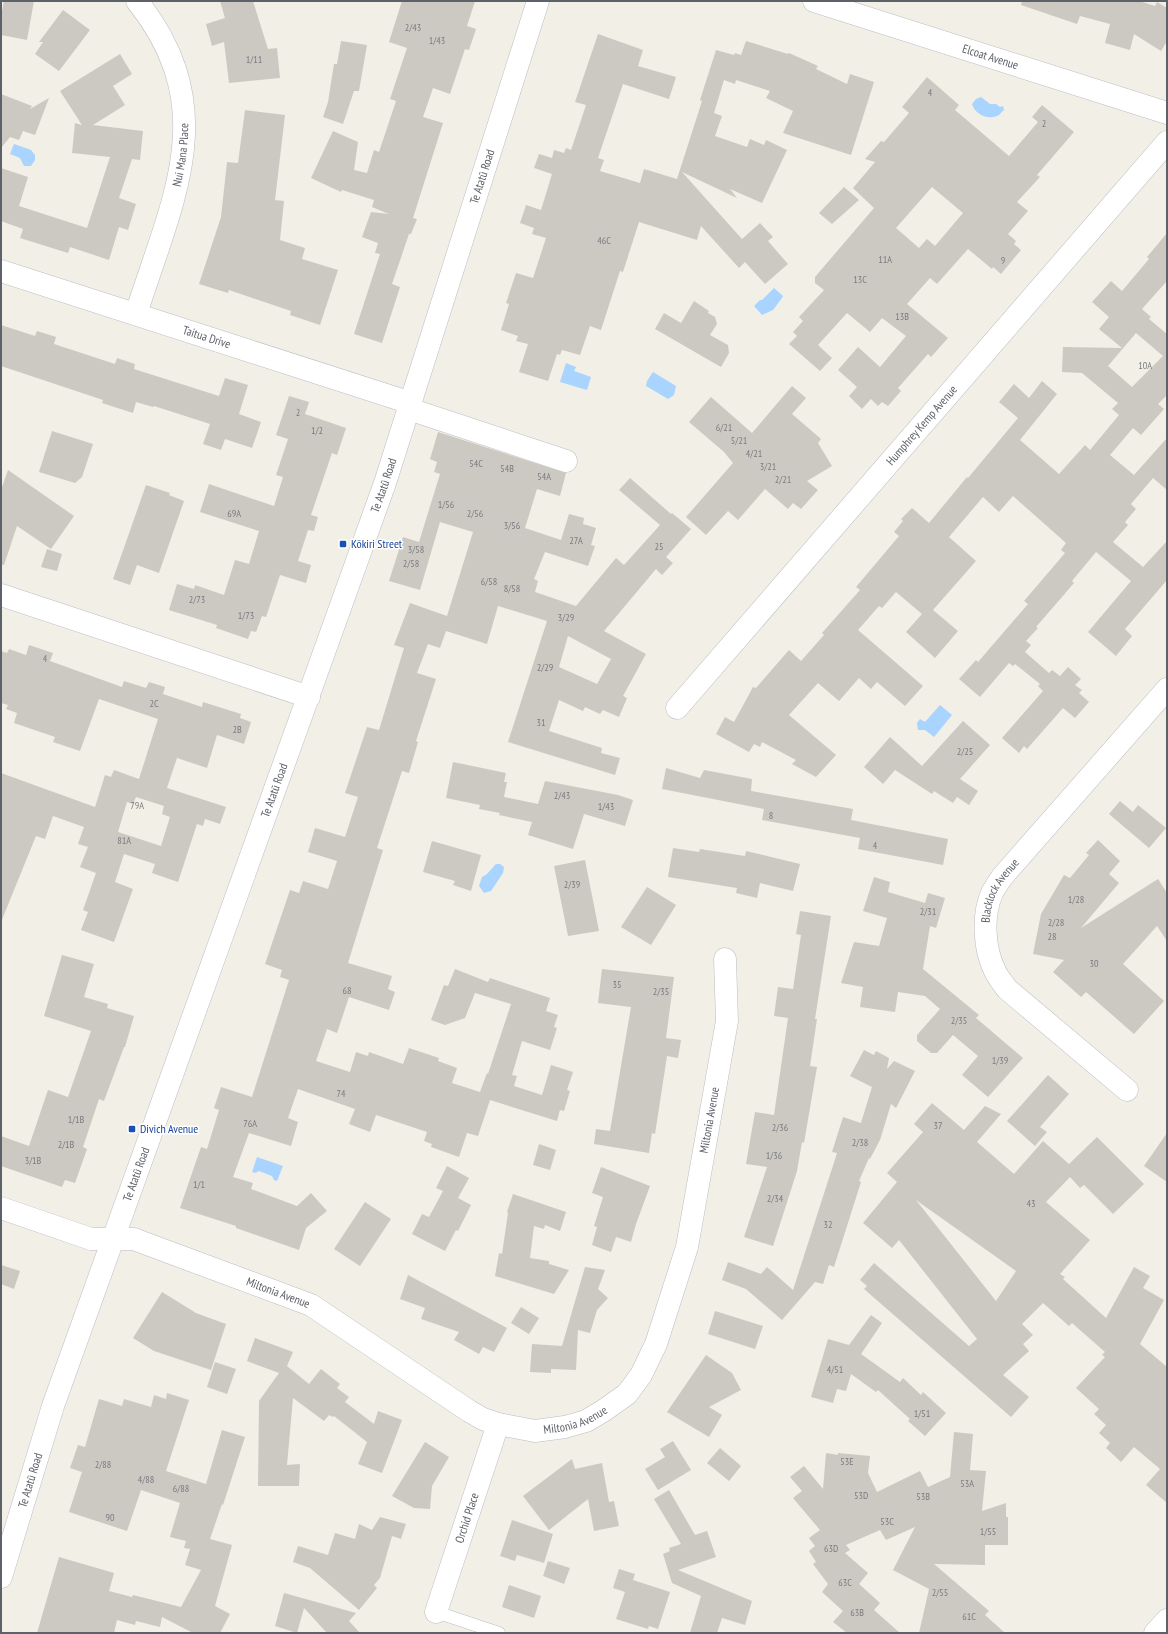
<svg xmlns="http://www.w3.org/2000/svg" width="1168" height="1634" font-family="'PT Sans Narrow',sans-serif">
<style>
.water{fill:#a8d4ff}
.building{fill:#ccc9c3;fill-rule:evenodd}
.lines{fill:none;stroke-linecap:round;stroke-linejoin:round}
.lane-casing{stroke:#babdc2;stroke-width:13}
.street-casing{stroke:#babdc2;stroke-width:23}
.secondary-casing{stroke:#bbbec5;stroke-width:23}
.lane{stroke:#fff;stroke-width:12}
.street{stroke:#fff;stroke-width:22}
.secondary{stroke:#fff;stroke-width:22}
.transit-dot{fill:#1a4fb4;stroke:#fff;stroke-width:1.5}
.labels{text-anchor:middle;stroke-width:3;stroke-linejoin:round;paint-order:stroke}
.number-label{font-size:10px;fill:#797b7f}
.street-label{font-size:12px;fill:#5d6168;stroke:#fff}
.transit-label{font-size:12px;fill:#164399;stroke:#fff;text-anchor:start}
</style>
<rect width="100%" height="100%" fill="#f1efe6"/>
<!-- water -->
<g class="water">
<path d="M981,97L990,104H996L1000,107L1003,106L1004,110C1001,112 1000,115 997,116C987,120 975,114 972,104L976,99Z"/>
<polygon points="14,144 31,150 35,155 35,160 31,166 24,166 20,158 10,154"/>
<polygon points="774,288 783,296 782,298 773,310 762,315 754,306 760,300 762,300"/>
<polygon points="566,363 576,367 574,371 591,377 587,390 560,382"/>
<polygon points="653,372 676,386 674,395 668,399 646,386 647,381"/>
<polygon points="940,705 952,715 934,737 925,730 918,730 917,723 920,719 925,722"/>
<polygon points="496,864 500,864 504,867 503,873 491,891 484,893 479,886 482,877 487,874"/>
<polygon points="257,1157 283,1166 277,1181 274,1180 272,1176 259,1171 255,1173 252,1172"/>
</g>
<!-- building -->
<g class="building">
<polygon points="4,1 34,1 27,40 1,35 1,16"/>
<polygon points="220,1 253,1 268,49 277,48 280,78 229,83 224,42 212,46 206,24 225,18"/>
<polygon points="402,1 475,1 467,26 476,29 469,50 465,49 450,94 433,88 423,117 443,123 413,218 417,219 411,234 409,234 392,284 400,287 382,343 354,334 380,254 375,253 378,243 362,237 371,212 389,214 372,207 374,200 342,190 341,192 311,178 333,131 358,142 354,170 367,173 374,150 379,152 396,101 390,99 407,48 389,42"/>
<polygon points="1022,1 1139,1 1155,6 1157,2 1167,8 1167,41 1161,51 1134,34 1130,50 1105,43 1110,24 1080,16 1077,24 1021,5"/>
<polygon points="63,10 90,30 59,71 35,54 43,42 39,42"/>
<polygon points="598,34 643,50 638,66 676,77 669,99 623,84 598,158 604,160 600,171 640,183 644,169 677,179 702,101 700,100 716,50 734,55 735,53 741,55 746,41 788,54 789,53 818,66 816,69 847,84 850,74 874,82 851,155 783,133 793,111 766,98 770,91 736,80 735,84 724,80 714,113 722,116 715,136 747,147 750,139 764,145 766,140 787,150 762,203 730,189 737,198 682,172 742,239 760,223 773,237 768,241 788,264 765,284 745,262 739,268 701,226 697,240 639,222 623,272 620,271 601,330 590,326 580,355 562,350 560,355 557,354 548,381 519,372 528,344 516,341 518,336 501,330 509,304 506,303 516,273 533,278 546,238 532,234 534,228 520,223 526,205 541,210 552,174 534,168 539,154 552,158 554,150 564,153 566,148 571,150 586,105 575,102"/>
<polygon points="341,41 367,45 359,91 354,91 343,124 323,117 328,102 334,64 337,64"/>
<polygon points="120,54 132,74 113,86 125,105 93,125 143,131 140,160 132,159 119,198 136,204 128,230 119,227 109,260 70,247 68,253 20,238 23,229 1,221 1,168 28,177 19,206 87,228 110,157 72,153 75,123 82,125 60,91"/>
<path d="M927,77L959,105L955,110L1009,156L1038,122L1032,117L1042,105L1074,132L1037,175L1040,177L1017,202L1028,211L1008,234L1016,241L1014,244L1021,250L1001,274L993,267L992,269L968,249L937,284L930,278L907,304L948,338L931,357L928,354L898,388L901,391L888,406L882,402L878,406L871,399L862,409L849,396L857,387L838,370L858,347L880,367L906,336L882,318L870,332L847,313L818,345L832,358L820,371L789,344L797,336L793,332L803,321L799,317L824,290L815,283V277L874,208L853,188L875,162L865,159L881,141L884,142L909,113L902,107ZM932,187L963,213L935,246L927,239L919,248L896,228Z"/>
<polygon points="1,94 32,106 30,109 49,98 35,135 23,131 19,140 10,137 1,148"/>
<polygon points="245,110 285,115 275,200 284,201 280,240 305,248 302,259 338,270 320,325 290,315 291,311 229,290 228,293 199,284 221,217 227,162 238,163"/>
<polygon points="844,187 859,200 832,224 819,213"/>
<path d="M1167,233V281L1142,309L1151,317L1149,319L1167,334V395L1158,404L1164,409L1141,435L1133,428L1110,455L1134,475L1167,438V490L1153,478L1131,504L1136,509L1125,522L1128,525L1113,542L1143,567L1167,541V580L1125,629L1132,636L1116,656L1088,632L1131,581L1096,552L1072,581L1074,583L1036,627L1038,628L1026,641L1031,645L1025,652L1049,673L1052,670L1060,676L1068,667L1081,679L1075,685L1082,690L1079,693L1089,702L1075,718L1063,708L1027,749L1024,746L1019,753L1002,738L1043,691L1038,686L1040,684L1015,664L1013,666L1009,663L980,697L959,679L976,660L978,662L1028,604L1024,601L1065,553L1061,550L1066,543L1013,496L999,512L983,497L949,537L976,561L933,610L958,631L935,658L906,632L922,614L896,592L882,608L879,606L858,630L923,686L905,706L877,682L871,689L859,678L839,701L818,683L789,715L836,755L816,777L792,764L796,760L762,742L760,747L754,744L749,752L716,734L725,717L734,722L753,687L756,688L789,650L801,661L824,635L822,633L860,590L856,587L899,536L894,532L903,521L901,519L912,508L929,523L967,477L968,478L1018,418L999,402L1014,384L1029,398L1042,381L1057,394L1020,440L1059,474L1085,445L1090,450L1119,415L1112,409L1118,403L1082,373L1062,372L1063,347L1122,348L1099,329L1109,317L1092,302L1111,281L1122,291L1149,259L1147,257ZM1136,333L1163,356L1132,387L1108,366Z"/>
<polygon points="694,301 709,311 708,313 715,317 717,324 710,335 728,345 729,353 721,367 655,329 664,313 681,323"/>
<polygon points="1,325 35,336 37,331 56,337 54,344 115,364 117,358 135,364 134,369 219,396 225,378 248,385 239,414 261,422 252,448 225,439 221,450 203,444 210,424 154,406 153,407 136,402 133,413 102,403 103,400 1,366"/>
<polygon points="792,386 806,398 792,414 821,439 818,443 832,466 807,481 818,490 801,509 793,503 788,509 765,489 738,520 728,511 706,535 686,517 733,463 724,452 689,422 711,397 752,433"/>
<polygon points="289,396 309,402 305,414 346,428 337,455 332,453 311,515 318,517 314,531 308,530 298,561 311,565 306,583 280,575 266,617 262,616 256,632 251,631 248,639 216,628 217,625 169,610 177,584 194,589 195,585 224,595 235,560 249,564 259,531 200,512 209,484 274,506 283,477 276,475 288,439 276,435"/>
<polygon points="52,431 93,444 82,477 75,483 39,472"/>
<path d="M438,432L566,473L560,496L537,489L525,528L561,540L569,514L584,518L583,524L596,528L591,545L595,546L588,566L545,552L534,579L538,581L535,592L576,606L616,558L624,565L660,525L619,490L630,478L671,514L672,513L691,529L666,557L673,563L662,575L656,569L604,631L646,654L623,696L627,698L619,717L603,710L600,714L585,707L583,711L559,700L549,731L602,748L601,753L620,758L615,775L508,742L547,621L498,606L487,644L446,631L440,648L428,644L417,673L436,679L416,741L418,742L409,773L402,771L377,848L383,850L348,963L392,976L388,989L395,992L389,1010L349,997L337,1033L327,1029L316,1061L350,1072L356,1052L368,1056L369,1052L403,1064L409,1048L439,1058L438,1061L457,1068L452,1083L480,1092L487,1073L488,1074L511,1004L475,993L465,1018L445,1025L431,1020L444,985L448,986L455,969L488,982L490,978L550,998L546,1011L558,1015L554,1027L557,1028L550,1050L522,1041L512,1075L517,1076L514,1086L542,1095L551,1065L573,1072L567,1090L570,1091L564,1111L560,1110L557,1121L490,1100L478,1136L467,1133L459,1157L431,1147L432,1144L424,1141L427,1132L376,1115L370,1132L349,1124L355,1109L298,1089L288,1118L298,1122L291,1146L249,1133L233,1177L253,1183L251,1189L297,1206L311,1193L327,1211L306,1228L299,1250L236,1228V1226L180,1208L201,1147L207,1149L219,1110L214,1108L221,1087L252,1097L289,980L280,977L282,970L265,964L290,890L299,893L303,881L328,889L337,861L308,852L315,828L345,837L358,797L345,793L367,727L379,730L404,648L394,645L410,603L447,616L473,532L440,522L420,590L389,581L403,537L419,542L440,474L434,472L437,462L430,459ZM568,636L611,659L597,684L559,667Z"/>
<polygon points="8,470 74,516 51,549 17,526 4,565 1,565 1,490"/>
<polygon points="146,485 170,493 169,495 184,501 159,573 137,565 130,585 113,579"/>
<polygon points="47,549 62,554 57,571 41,567"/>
<path d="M29,645L53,653L50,661L122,687L124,681L146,688L149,682L165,687L163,694L202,707L203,702L241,714L240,718L251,722L244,744L217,735L207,768L177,758L167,788L226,807L220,824L205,819L203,826L197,824L178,882L152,873L155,864L124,854L115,882L133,889L114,942L81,930L88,912L83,910L96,873L80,867L88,847L78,844L84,827L53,816L45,839L36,836L1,922V773L95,807L105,775L111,777L114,770L139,779L158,719L99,699L80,751L53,742L55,737L14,723L17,713L6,709L8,705L1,703V651L7,653L9,649L26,655ZM136,797L164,806L162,814L170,817L161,846L118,832L127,802L133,804Z"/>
<polygon points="963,721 990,745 960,779 978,791 969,805 957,797 953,803 934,791 932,794 895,770 883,784 864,767 890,737 922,766"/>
<polygon points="453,762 506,773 504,782 507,782 504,797 538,804 545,781 618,795 633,800 625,826 584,814 573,849 528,835 532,822 499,815 500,813 479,809 480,805 446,798"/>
<polygon points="666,768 700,778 704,770 752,779 751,791 853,809 851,820 948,839 943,865 858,849 860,838 762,820 764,809 662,789"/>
<polygon points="1120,801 1133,812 1138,805 1166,828 1149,848 1109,814"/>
<polygon points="1098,840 1120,861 1109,874 1119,883 1081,928 1158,879 1167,893 1167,941 1157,926 1123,964 1164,1001 1134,1034 1086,992 1081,997 1053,972 1064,960 1033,954 1041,914 1064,875 1070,878 1089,855 1086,853"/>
<polygon points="432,841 481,855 471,891 453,885 455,881 423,872"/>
<polygon points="673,848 699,852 700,849 745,856 746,851 800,864 793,891 760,883 757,898 736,893 737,888 668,877"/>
<polygon points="585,860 599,931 568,936 554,866"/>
<polygon points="874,877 890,882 888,892 925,903 928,893 945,898 936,928 930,926 923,969 979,1015 976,1018 1023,1058 988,1097 962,1075 978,1056 953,1035 937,1053 931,1053 917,1041 917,1035 940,1009 925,996 898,992 895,1012 860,1007 863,987 841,983 854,942 879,946 887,918 863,911"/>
<polygon points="647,887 676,905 651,945 621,927"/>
<polygon points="800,911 831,916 815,1019 817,1019 810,1066 817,1067 804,1143 802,1142 797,1171 773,1246 744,1237 767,1167 746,1164 755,1112 774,1115 788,1018 774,1016 778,987 793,989 801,935 796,934"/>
<polygon points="62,955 94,964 84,997 108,1004 107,1008 134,1016 125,1047 124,1047 104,1101 99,1099 83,1147 87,1149 75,1183 65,1180 62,1187 1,1166 1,1136 29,1146 48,1090 68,1097 91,1031 44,1016"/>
<polygon points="602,969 674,977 666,1038 681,1040 678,1058 667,1056 655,1134 652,1133 649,1153 594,1144 596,1129 610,1131 631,1007 598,1003"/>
<polygon points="864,1050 874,1055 876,1051 889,1058 887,1069 894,1061 915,1071 896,1108 891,1104 880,1140 870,1159 869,1158 859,1181 861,1182 834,1267 829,1265 823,1284 815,1282 782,1320 746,1289 722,1280 728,1262 761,1274 767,1267 793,1290 837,1153 832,1152 843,1117 861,1123 872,1087 850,1076"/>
<polygon points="1048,1075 1069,1094 1040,1127 1047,1132 1035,1146 1007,1121"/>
<path d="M932,1103L964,1130L985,1106L1001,1114L977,1142L1014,1174L1043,1141L1069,1164L1097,1137L1144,1184L1113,1214L1084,1185L1080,1188L1070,1177L1046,1202L1090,1240L1060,1274L1065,1277L1063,1279L1106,1318L1134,1267L1150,1276L1143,1288L1164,1300L1140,1344L1167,1367V1503L1146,1485L1160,1469L1134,1447L1121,1462L1106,1448L1110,1443L1099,1433L1106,1425L1094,1414L1099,1409L1076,1388L1105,1357L1102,1355L1105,1352L1072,1323L1069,1326L1043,1303L1022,1324L1033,1335L1023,1344L1029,1351L1003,1375L1029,1397L1011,1417L864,1289L867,1286L860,1280L874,1263L969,1346L977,1339L899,1240L892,1248L863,1223L897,1182L887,1173L923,1132L914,1124ZM916,1200L1016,1271L996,1301Z"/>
<polygon points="1167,1133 1167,1182 1144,1166"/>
<polygon points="539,1144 556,1150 550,1170 533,1165"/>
<polygon points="447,1166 469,1178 458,1198 471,1205 458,1231 456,1230 445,1251 412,1234 422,1214 429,1217 443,1191 436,1188"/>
<polygon points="601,1167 650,1186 636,1224 631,1242 616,1237 611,1252 592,1245 597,1227 594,1226 603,1197 592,1193"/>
<polygon points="513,1194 566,1212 560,1231 545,1225 544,1229 534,1226 530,1258 549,1261 549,1264 569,1270 554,1294 495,1276 499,1253 502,1254 508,1213 507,1212"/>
<polygon points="365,1202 391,1219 360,1266 334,1249"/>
<polygon points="1,1265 20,1271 14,1289 1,1284"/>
<polygon points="585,1267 605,1270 598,1289 608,1298 597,1310 590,1333 578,1330 576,1370 551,1369 551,1373 530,1372 532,1344 562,1346"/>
<polygon points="408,1275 507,1328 494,1352 483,1347 479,1354 454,1340 459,1332 421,1319 425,1308 400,1299"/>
<polygon points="162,1292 196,1313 226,1324 211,1370 154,1351 133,1338"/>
<polygon points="521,1307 539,1318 529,1334 511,1323"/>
<polygon points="715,1311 763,1326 755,1349 708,1334"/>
<polygon points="871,1315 882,1323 861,1354 900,1382 903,1378 921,1395 923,1392 946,1413 925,1436 908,1421 910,1419 878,1390 876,1392 851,1374 846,1391 837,1389 833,1403 811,1397 828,1339 849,1345"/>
<polygon points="255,1338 293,1352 287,1366 309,1384 321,1369 340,1384 337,1388 349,1397 345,1402 374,1424 378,1411 402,1420 382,1473 358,1464 367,1442 334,1416 333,1417 329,1415 324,1421 293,1398 287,1465 300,1464 299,1486 258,1486 259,1401 279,1373 247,1361"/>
<polygon points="706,1355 732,1373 741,1390 709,1407 722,1415 709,1437 667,1412"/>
<polygon points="215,1362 236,1369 227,1394 207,1387"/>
<polygon points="167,1393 189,1400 166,1471 206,1484 222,1430 245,1437 223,1505 222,1504 210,1539 232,1545 215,1606 230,1614 220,1633 193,1633 162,1617 160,1627 136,1621 135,1625 117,1620 114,1633 37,1633 59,1557 114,1573 109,1591 132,1597 133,1595 181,1607 201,1570 185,1565 190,1549 184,1548 186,1541 170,1537 180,1503 141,1490 127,1531 69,1512 82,1472 70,1468 78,1445 85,1447 99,1399 122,1406 124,1399 151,1407 154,1395 166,1399"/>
<polygon points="954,1432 973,1434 970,1470 986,1471 982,1511 1006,1503 1006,1517 1008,1517 1008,1545 985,1545 985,1565 934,1564 989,1611 985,1615 1005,1633 919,1633 929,1589 893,1570 915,1527 886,1540 880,1530 846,1545 850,1550 845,1553 868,1573 859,1584 880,1603 874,1610 900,1633 847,1633 833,1622 843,1611 822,1592 828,1584 813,1564 816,1562 809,1551 815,1546 809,1538 820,1530 793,1498 802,1491 790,1477 804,1466 823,1489 826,1453 838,1455 838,1453 870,1456 868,1473 877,1492 920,1471 928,1487 950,1477"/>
<polygon points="673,1441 691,1470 658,1490 645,1469 665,1457 660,1449"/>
<polygon points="425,1442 449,1457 432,1486 430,1509 414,1508 392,1496"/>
<polygon points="720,1448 741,1466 729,1481 707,1463"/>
<polygon points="572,1459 575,1469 602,1463 609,1502 614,1501 619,1526 594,1531 588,1499 549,1530 523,1496"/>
<polygon points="669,1490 695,1535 707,1531 716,1557 678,1570 752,1601 745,1625 722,1618 717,1633 690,1633 701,1596 672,1583 663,1554 670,1551 669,1548 681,1544 654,1499"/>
<polygon points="380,1517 406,1524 401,1539 392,1536 380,1578 374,1585 377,1588 359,1610 310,1568 293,1562 298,1546 328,1555 335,1533 355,1539 359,1524 372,1530"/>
<polygon points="512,1520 553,1534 544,1563 517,1555 515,1561 500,1556"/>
<polygon points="548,1561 570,1568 564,1584 543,1576"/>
<polygon points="619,1569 635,1574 633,1580 670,1592 658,1629 649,1626 648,1629 616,1619 625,1592 613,1588"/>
<polygon points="509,1585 541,1596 534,1618 502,1607"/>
<polygon points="284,1593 356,1613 349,1621 360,1633 327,1633 304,1608 297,1633 275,1626"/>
</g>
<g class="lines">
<defs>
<polyline id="lane" points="436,1612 499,1633"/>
<g id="street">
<path id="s1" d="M814,1L1167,113"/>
<path id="s2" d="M1,271L411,403"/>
<path id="s3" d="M136,314C172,200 223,109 137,1"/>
<polyline points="409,409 566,461"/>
<polyline points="1,595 309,697"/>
<path id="s4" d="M677,708L1167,142"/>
<path id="s5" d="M1127,1090L1007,989C1003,983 998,978 995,971C984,949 982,916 992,893C995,887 999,882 1002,877L1167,689"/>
<path id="s6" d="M1,1208L91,1239H134L139,1241L311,1305L469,1411L483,1419L498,1424L535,1431L565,1427L586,1421L603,1411L627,1394L641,1375L656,1344L687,1247L727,1021L725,959"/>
<path id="s7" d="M436,1612L498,1424"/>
</g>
<g id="secondary">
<path id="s8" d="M1,1577L53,1406L385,483L538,1"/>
<polyline points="1155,1633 1167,1620"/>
</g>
</defs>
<!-- lane casing -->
<use href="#lane" class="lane-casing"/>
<!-- street casing -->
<use href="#street" class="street-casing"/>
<!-- secondary casing -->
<use href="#secondary" class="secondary-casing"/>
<!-- lane -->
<use href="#lane" class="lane"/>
<!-- street -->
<use href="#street" class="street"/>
<!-- secondary -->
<use href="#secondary" class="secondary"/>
</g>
<!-- markers -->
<g class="transit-dot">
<rect x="339" y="540" width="8" height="8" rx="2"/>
<rect x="128" y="1125" width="8" height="8" rx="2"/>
</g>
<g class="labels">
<!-- number labels -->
<g class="number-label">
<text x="413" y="31">2/43</text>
<text x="437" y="44">1/43</text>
<text x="254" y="63">1/11</text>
<text x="930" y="96">4</text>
<text x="1044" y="127">2</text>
<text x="604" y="244">46C</text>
<text x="885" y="263">11A</text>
<text x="1003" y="264">9</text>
<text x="860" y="283">13C</text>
<text x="902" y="320">13B</text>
<text x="1145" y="369">10A</text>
<text x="298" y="416">2</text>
<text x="724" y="431">6/21</text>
<text x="317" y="434">1/2</text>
<text x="739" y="444">5/21</text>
<text x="754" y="457">4/21</text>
<text x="476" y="467">54C</text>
<text x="768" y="470">3/21</text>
<text x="507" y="472">54B</text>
<text x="544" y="480">54A</text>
<text x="783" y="483">2/21</text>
<text x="446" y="508">1/56</text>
<text x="234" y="517">69A</text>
<text x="475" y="517">2/56</text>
<text x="512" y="529">3/56</text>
<text x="576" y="544">27A</text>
<text x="659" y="550">25</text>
<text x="416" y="553">3/58</text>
<text x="411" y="567">2/58</text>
<text x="489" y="585">6/58</text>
<text x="512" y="592">8/58</text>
<text x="197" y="603">2/73</text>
<text x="246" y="619">1/73</text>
<text x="566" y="621">3/29</text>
<text x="45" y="662">4</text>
<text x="545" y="671">2/29</text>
<text x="154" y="707">2C</text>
<text x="541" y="726">31</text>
<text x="237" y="733">2B</text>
<text x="965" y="755">2/25</text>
<text x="562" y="799">2/43</text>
<text x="137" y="809">79A</text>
<text x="606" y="810">1/43</text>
<text x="771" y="819">8</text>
<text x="124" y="844">81A</text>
<text x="875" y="849">4</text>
<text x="572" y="888">2/39</text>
<text x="1076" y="903">1/28</text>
<text x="928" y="915">2/31</text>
<text x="1056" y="926">2/28</text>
<text x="1052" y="940">28</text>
<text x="1094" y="967">30</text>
<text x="617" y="988">35</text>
<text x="347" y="994">68</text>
<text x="661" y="995">2/35</text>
<text x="959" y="1024">2/35</text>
<text x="1000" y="1064">1/39</text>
<text x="341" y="1097">74</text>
<text x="76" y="1123">1/1B</text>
<text x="250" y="1127">76A</text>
<text x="938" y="1129">37</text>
<text x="780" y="1131">2/36</text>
<text x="860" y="1146">2/38</text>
<text x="66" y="1148">2/1B</text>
<text x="774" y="1159">1/36</text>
<text x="33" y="1164">3/1B</text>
<text x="199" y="1188">1/1</text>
<text x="775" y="1202">2/34</text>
<text x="1031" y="1207">43</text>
<text x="828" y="1228">32</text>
<text x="835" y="1373">4/51</text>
<text x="922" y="1417">1/51</text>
<text x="847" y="1465">53E</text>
<text x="103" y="1468">2/88</text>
<text x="146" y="1483">4/88</text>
<text x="967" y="1487">53A</text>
<text x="181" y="1492">6/88</text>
<text x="861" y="1499">53D</text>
<text x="923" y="1500">53B</text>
<text x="110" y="1521">90</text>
<text x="887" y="1525">53C</text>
<text x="988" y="1535">1/55</text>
<text x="831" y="1552">63D</text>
<text x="845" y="1586">63C</text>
<text x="940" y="1596">2/55</text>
<text x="857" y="1616">63B</text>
<text x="969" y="1620">61C</text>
</g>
<!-- street labels -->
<g class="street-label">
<text dy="4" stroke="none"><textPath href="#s1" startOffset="185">Elcoat Avenue</textPath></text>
<text dy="4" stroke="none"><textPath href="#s3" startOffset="166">Nui Mana Place</textPath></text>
<text dy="4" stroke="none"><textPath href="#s8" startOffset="1481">Te Atatū Road</textPath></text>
<text dy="4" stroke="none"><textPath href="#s2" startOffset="216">Taitua Drive</textPath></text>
<text dy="4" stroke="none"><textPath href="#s4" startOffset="374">Humphrey Kemp Avenue</textPath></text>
<text dy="4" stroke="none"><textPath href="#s8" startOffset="1157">Te Atatū Road</textPath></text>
<text dy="4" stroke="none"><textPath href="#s8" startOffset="833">Te Atatū Road</textPath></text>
<text dy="4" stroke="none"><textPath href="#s5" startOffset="264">Blacklock Avenue</textPath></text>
<text dy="4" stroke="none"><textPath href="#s6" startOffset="977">Miltonia Avenue</textPath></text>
<text dy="4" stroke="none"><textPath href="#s8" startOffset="425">Te Atatū Road</textPath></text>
<text dy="4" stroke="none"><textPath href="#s6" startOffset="292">Miltonia Avenue</textPath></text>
<text dy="4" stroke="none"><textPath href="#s6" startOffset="629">Miltonia Avenue</textPath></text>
<text dy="4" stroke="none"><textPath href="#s8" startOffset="101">Te Atatū Road</textPath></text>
<text dy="4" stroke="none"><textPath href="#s7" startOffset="99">Orchid Place</textPath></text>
</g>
<!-- transit labels -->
<g class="transit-label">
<text x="351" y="548">Kōkiri Street</text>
<text x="140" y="1133">Divich Avenue</text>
</g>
</g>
<!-- border -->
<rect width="1168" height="1634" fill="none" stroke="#5d6168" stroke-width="4"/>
</svg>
